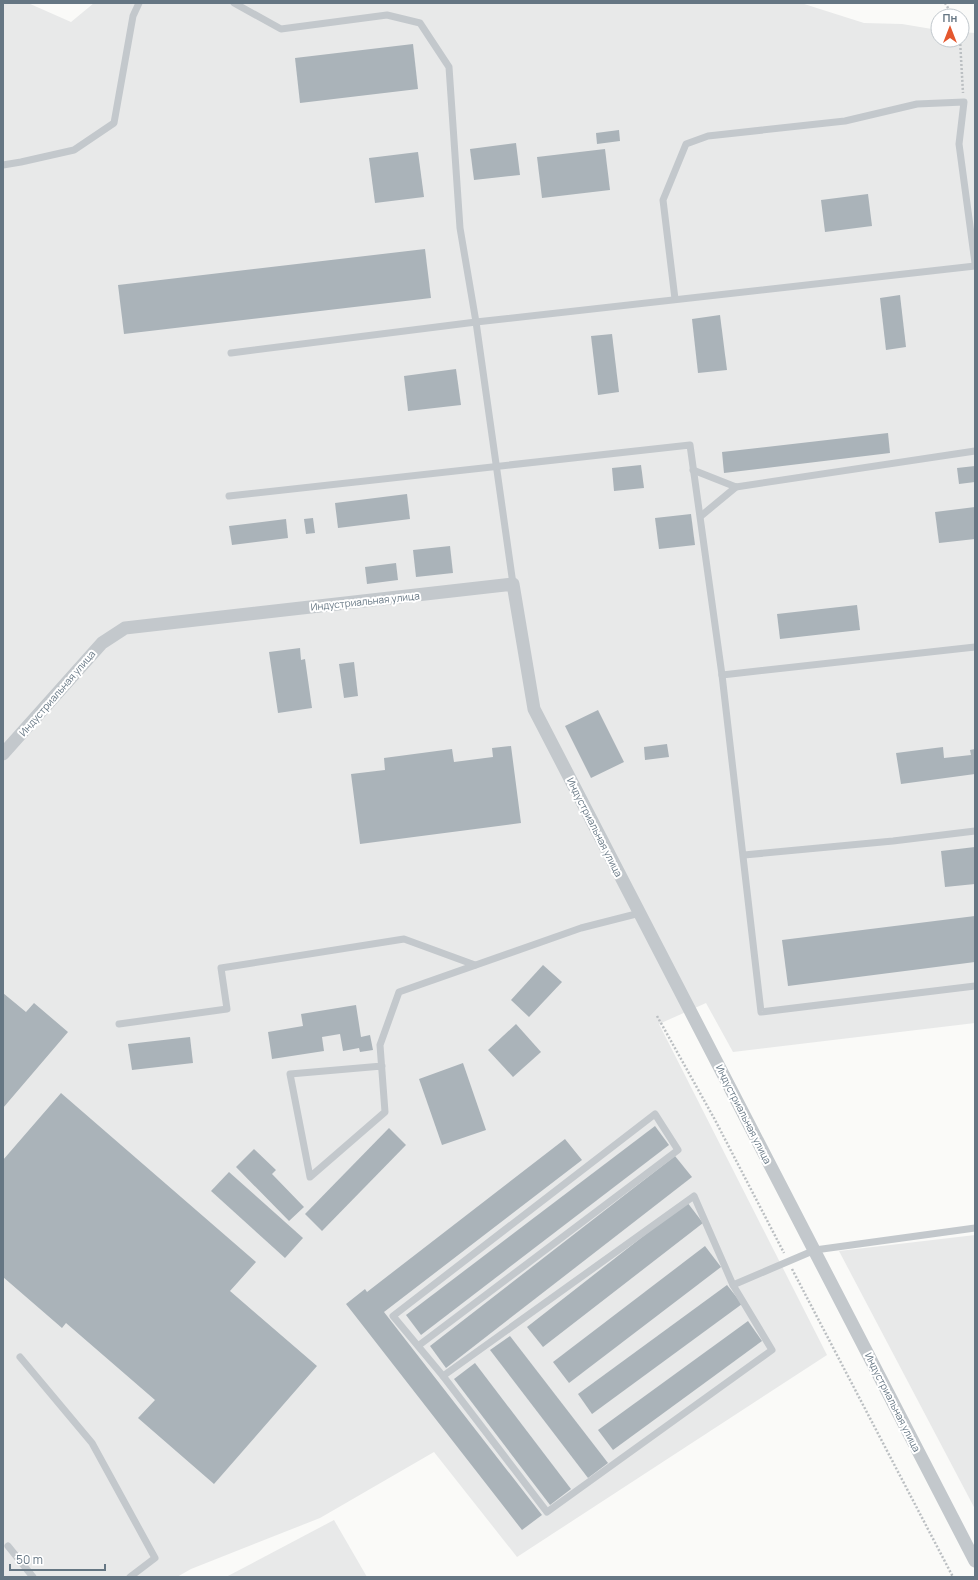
<svg xmlns="http://www.w3.org/2000/svg" width="978" height="1580" font-family="Manrope,sans-serif">
<style>
.built{fill:#e8e9e9}
.building{fill:#aab3b9}
.lines{fill:none;stroke-linecap:round;stroke-linejoin:round}
.path{stroke:#bbbfc2;stroke-width:2.5;stroke-dasharray:2 2;stroke-linecap:butt}
.service{stroke:#c3c8cc;stroke-width:7}
.minor{stroke:#c3c8cc;stroke-width:13}
.labels{text-anchor:middle;stroke-width:4;stroke-linejoin:round;paint-order:stroke}
.street-label{font-size:10px;fill:#657683;stroke:#fff}
</style>
<rect width="100%" height="100%" fill="#fafaf8"/>
<!-- built -->
<g class="built">
<polygon points="3,3 28,3 71,22 94,3 801,3 864,23 902,24 938,30 938,40 962,40 962,32 975,33 975,1023 733,1052 706,1003 659,1024 827,1355 517,1557 434,1452 320,1518 191,1569 177,1577 3,1577"/>
<polygon points="975,1235 975,1509 839,1251"/>
<polygon points="334,1520 367,1577 226,1577"/>
</g>
<!-- building -->
<g class="building">
<polygon points="413,44 418,89 300,103 295,58"/>
<polygon points="619,130 620,141 597,144 596,133"/>
<polygon points="516,143 520,175 474,180 470,149"/>
<polygon points="605,149 610,190 542,198 537,157"/>
<polygon points="418,152 424,197 375,203 369,158"/>
<polygon points="868,194 872,226 825,232 821,200"/>
<polygon points="425,249 431,298 124,334 118,285"/>
<polygon points="900,295 906,347 886,350 880,298"/>
<polygon points="720,315 727,370 698,373 692,319"/>
<polygon points="612,334 619,392 598,395 591,336"/>
<polygon points="456,369 461,405 408,411 404,376"/>
<polygon points="888,433 890,453 724,473 722,452"/>
<polygon points="641,465 644,488 614,491 612,468"/>
<polygon points="975,466 975,482 959,484 957,468"/>
<polygon points="407,494 410,519 338,528 335,503"/>
<polygon points="975,507 975,539 939,543 935,512"/>
<polygon points="691,514 695,545 659,549 655,518"/>
<polygon points="313,518 315,533 306,534 304,519"/>
<polygon points="286,519 288,538 232,545 229,526"/>
<polygon points="450,546 453,573 416,577 413,550"/>
<polygon points="396,563 398,580 367,584 365,567"/>
<polygon points="857,605 860,630 780,639 777,614"/>
<polygon points="300,648 301,660 305,659 312,708 278,713 269,652"/>
<polygon points="354,662 358,696 344,698 339,664"/>
<polygon points="598,710 624,762 591,778 565,726"/>
<polygon points="667,744 669,757 645,760 644,747"/>
<polygon points="511,746 521,823 360,844 351,774 385,770 384,758 452,749 454,762 493,757 492,748"/>
<polygon points="943,747 944,758 971,755 970,750 975,749 975,774 901,784 896,753"/>
<polygon points="975,847 975,884 945,887 941,851"/>
<polygon points="975,916 975,962 788,986 782,940"/>
<polygon points="543,965 562,982 529,1017 511,1000"/>
<polygon points="3,993 26,1012 34,1003 68,1032 3,1108"/>
<polygon points="356,1005 361,1037 370,1035 373,1050 360,1052 359,1048 343,1051 340,1034 322,1037 324,1051 272,1059 268,1032 303,1026 301,1014"/>
<polygon points="516,1024 541,1052 513,1077 488,1050"/>
<polygon points="190,1037 193,1063 132,1070 128,1044"/>
<polygon points="463,1063 486,1130 442,1145 419,1079"/>
<polygon points="61,1093 256,1262 230,1291 317,1366 214,1484 138,1418 155,1400 66,1323 62,1328 3,1277 3,1160"/>
<polygon points="655,1126 669,1145 421,1335 406,1315"/>
<polygon points="389,1128 406,1145 322,1231 305,1214"/>
<polygon points="565,1139 582,1160 384,1312 542,1515 522,1530 346,1304 365,1289 367,1292"/>
<polygon points="254,1149 276,1170 272,1174 304,1207 289,1221 236,1167"/>
<polygon points="675,1156 692,1177 446,1368 430,1346"/>
<polygon points="229,1172 303,1238 285,1258 211,1191"/>
<polygon points="687,1202 703,1223 543,1347 527,1327"/>
<polygon points="705,1246 721,1267 569,1383 553,1362"/>
<polygon points="727,1285 742,1304 592,1414 578,1394"/>
<polygon points="748,1321 762,1341 613,1450 598,1430"/>
<polygon points="510,1336 608,1463 588,1478 490,1350"/>
<polygon points="475,1363 571,1489 550,1505 454,1379"/>
</g>
<g class="lines">
<!-- path -->
<g class="path">
<polyline points="945,3 953,16"/>
<polyline points="960,40 963,93"/>
<polyline points="657,1016 714,1118 784,1253"/>
<polyline points="792,1269 953,1577"/>
</g>
<!-- service -->
<g class="service">
<polyline points="234,3 281,29 387,15 420,23 449,67 460,228 476,322 513,584"/>
<polyline points="3,165 21,162 74,150 114,123 133,16 139,3"/>
<polyline points="675,299 663,200 686,144 708,136 845,121 917,104 964,102 959,144 975,263"/>
<polyline points="231,353 476,322 975,266"/>
<polyline points="693,470 736,487 975,451"/>
<polyline points="229,496 690,445 722,675 761,1012 975,986"/>
<polyline points="701,516 736,487"/>
<polyline points="722,675 975,647"/>
<polyline points="744,855 893,841 975,831"/>
<polyline points="119,1024 227,1009 221,968 404,939 475,965"/>
<polyline points="382,1066 290,1074 310,1177 385,1112 380,1045 399,992 581,928 640,913"/>
<polygon points="694,1196 733,1285 772,1350 547,1512 443,1376"/>
<polyline points="733,1285 815,1250 975,1228"/>
<polyline points="418,1346 678,1150 655,1114 393,1316 443,1376"/>
<polyline points="20,1357 92,1443 155,1558 130,1577"/>
<polyline points="8,1546 33,1577"/>
</g>
<!-- minor -->
<polyline class="minor" points="3,754 102,643 125,628 513,584 534,709 975,1561"/>
</g>
<g class="labels">
<!-- street labels -->
<g class="street-label">
<text transform="translate(365 601) rotate(-6)" y="4">Индустриальная улица</text>
<text transform="translate(57 693) rotate(-49)" y="4">Индустриальная улица</text>
<text transform="translate(595 827) rotate(63)" y="4">Индустриальная улица</text>
<text transform="translate(744 1114) rotate(63)" y="4">Индустриальная улица</text>
<text transform="translate(893 1402) rotate(63)" y="4">Индустриальная улица</text>
</g>
</g>
<!-- border -->
<rect width="978" height="1580" fill="none" stroke="#657683" stroke-width="8"/>
<!-- north arrow -->
<g transform="translate(950 28)"><circle r="19" fill="#ffffff" stroke="#c1c8cd"/>
<path d="M0-3L7 15L0 10L-7 15Z" fill="#e4572e"/>
<text y="-6" font-size="11" font-weight="bold" text-anchor="middle" fill="#657683">Пн</text>
</g>
<!-- scale -->
<path d="M10 1564v6h95v-6" fill="none" stroke="#657683" stroke-width="2"/>
<text x="16" y="1564" font-size="12" fill="#657683" stroke="#ffffff" stroke-width="3" paint-order="stroke">50 m</text>
</svg>
